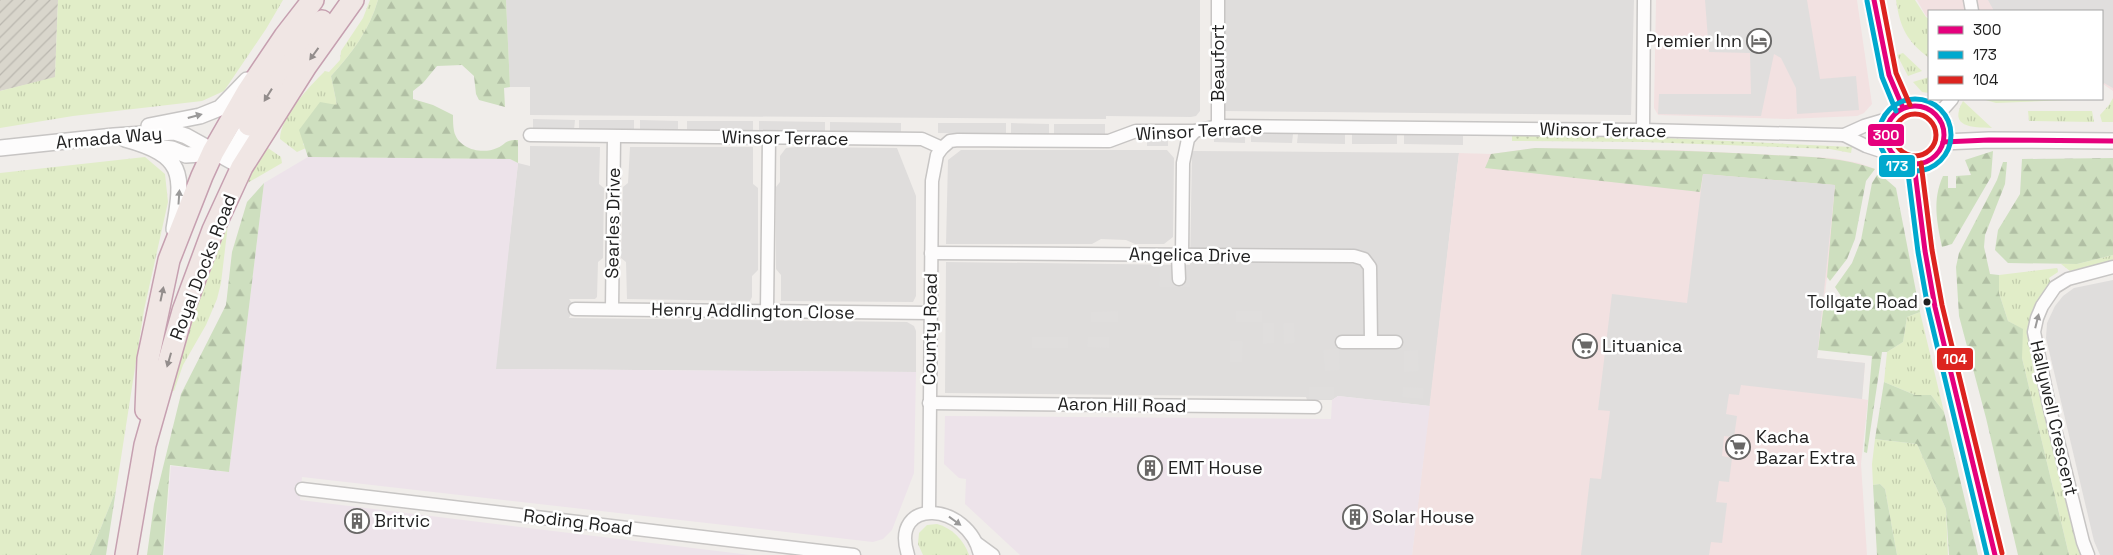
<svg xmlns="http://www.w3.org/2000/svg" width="2113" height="555" font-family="'Space Grotesk',sans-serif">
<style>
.residential{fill:#dfdddc}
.commercial{fill:#f2e1e1}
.industrial{fill:#ede3ea}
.construction{fill:url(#construction-furrows)}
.grass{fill:url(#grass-tufts)}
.forest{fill:url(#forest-firs)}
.garden{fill:url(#garden-dots)}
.parking{fill:#e0dedd}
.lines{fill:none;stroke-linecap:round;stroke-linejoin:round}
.minor-casing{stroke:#c7c5c4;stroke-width:15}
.tertiary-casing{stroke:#c7c5c4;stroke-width:18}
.primary-casing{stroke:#a79786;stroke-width:22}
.trunk-casing{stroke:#c6a0b0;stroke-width:24}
.minor{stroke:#fdfcfc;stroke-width:12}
.tertiary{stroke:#fdfcfc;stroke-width:15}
.primary{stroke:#f3ebe6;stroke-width:20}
.trunk{stroke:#f0e6e4;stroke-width:21}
.bus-1-casing{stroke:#fff;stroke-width:9}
.bus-2-casing{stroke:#fff;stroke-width:9}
.bus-3-casing{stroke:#fff;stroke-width:9}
.bus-1{stroke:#e5007d;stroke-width:5}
.bus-2{stroke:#00a9ce;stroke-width:5}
.bus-3{stroke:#dc241f;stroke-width:5}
.oneway{fill:#938d8c}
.oneway2{fill:#9a9999}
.bus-dot{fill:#212121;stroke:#fff;stroke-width:2}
.labels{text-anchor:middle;stroke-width:5;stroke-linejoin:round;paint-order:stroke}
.bus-label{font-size:17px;fill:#212121;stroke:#fff;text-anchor:end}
.poi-label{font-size:18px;fill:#212121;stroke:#fff;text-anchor:start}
.street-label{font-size:18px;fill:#212121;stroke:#fff}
.line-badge{stroke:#fff;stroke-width:2}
.badge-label{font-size:14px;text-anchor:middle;font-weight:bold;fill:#fff}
</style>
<defs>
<pattern id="construction-furrows" width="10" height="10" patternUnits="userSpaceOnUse" patternTransform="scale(1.25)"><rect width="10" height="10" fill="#d9d6cc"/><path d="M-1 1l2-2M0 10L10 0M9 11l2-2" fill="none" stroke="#bab7af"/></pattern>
<pattern id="grass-tufts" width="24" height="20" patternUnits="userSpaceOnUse" patternTransform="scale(1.25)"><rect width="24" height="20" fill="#e1edc8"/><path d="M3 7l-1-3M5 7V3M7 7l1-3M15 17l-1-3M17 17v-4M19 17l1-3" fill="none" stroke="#c1cbac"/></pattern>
<pattern id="forest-firs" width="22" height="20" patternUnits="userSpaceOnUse" patternTransform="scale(1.25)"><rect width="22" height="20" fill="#cedfbf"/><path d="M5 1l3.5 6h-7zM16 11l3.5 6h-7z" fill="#b1bfa4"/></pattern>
<pattern id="garden-dots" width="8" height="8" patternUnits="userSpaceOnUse" patternTransform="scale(1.25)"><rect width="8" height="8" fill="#e1edc8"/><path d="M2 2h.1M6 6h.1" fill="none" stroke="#c1cbac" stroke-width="1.8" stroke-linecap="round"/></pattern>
</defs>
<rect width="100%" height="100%" fill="#f0edea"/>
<!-- residential -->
<g class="residential">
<polygon points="506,0 1200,0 1200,111 1196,116 1191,117 1106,116 1106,119 530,115 530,87 510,87"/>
<polygon points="1225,0 1634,0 1631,115 1224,111"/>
<polygon points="530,146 600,147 599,184 604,188 603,258 598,262 597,297 595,299 569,299 572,303 576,303 569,318 907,322 914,326 916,331 916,372 495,369 518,163 530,166"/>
<polygon points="630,147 753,147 753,184 758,188 758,270 752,276 752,297 750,301 627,299 626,262 621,258 623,187 628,183"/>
<polygon points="796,147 897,148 916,196 916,296 913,302 781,301 781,275 776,269 776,187 780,182 780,156 786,148"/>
<polygon points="961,150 1167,150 1174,158 1173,237 1164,244 1135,244 1126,240 1101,239 1092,244 946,244 948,160"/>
<polygon points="1192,151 1459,153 1430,406 1338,396 1332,400 1307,400 1306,397 945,393 946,262 1190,265"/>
<polygon points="2113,280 2113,555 2100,555 2094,541 2046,338 2047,323 2055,306 2063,296 2074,288"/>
</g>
<!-- commercial -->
<g class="commercial">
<polygon points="1656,0 1857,0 1872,104 1864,113 1857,116 1787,119 1658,115 1654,108"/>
<polygon points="1917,0 2113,0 2113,91 2103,84 2102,86 2102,11 1929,11 1929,18 1926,16"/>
<polygon points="1535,148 1677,150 1832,158 1859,163 1875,169 1840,196 1827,277 1817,358 1865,363 1862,399 1868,400 1861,464 1867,555 1412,555 1459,153 1491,154"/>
</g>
<!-- industrial -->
<g class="industrial">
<polygon points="308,157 510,159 518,163 496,369 916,372 914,473 892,530 883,539 873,542 302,477 300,500 750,555 164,555 171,466 229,472 264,183"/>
<polygon points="1338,396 1430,406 1412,555 1020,555 965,504 966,479 959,478 944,464 945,416 1331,419 1332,400"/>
</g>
<!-- construction -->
<polygon class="construction" points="0,0 58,0 55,78 0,91"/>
<!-- grass -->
<g class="grass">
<polygon points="58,0 283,0 266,29 224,91 202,101 73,116 0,128 0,91 55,77"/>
<path d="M370,0H378C369,31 352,53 331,76L337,105L303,144L306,148L297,152L280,139C280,117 310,86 325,71L329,72L340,60L341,51L363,18Z"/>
<path d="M1896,0H1915L1926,17L1929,19V58C1907,41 1900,28 1896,0Z"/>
<polygon points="1903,53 1922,71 1908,76 1897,55"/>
<polygon points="1929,77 1929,93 1922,92 1913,82"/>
<polygon points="2113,98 2113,122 2102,122 2100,115 2109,105"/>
<polygon points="1982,99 2091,99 1996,103"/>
<path d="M1963,101L1992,128C1972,127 1948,128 1963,101Z"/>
<polygon points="2028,111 2092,111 2094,122 2029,121"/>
<polygon points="265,146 281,157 282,163 244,185 229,216 221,283 217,299 206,325 183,365 174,391 171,391 183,339 230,211"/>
<polygon points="145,157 165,174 168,202 144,310 116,490 90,555 0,555 0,173"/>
<polygon points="2113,255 2113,261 2070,271 2061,264 2077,264"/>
<polygon points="2057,268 2058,272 2049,278 2051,283 2036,302 2031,314 2027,332 2034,373 2081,555 2069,555 2022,358 2022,329 2008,321 1999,293 1999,275"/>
<polygon points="1920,312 1944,412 1931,395 1915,395 1884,382 1887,352 1903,342 1907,317"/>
<polygon points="1875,439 1917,444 1946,509 1948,555 1897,555 1885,489 1880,484 1873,485 1872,464"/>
<path d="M937,524C952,528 964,540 969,555H923L918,544L919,533L927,525Z"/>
</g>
<!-- forest -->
<g class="forest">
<path d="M378,0H506L510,87L504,88L505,107L479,100L476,94L474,76L462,65L437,66L423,83L413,91V99L433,105L453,115C453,120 453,126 454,131C458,149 482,155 497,148C507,144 503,140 518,140V163L510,159L308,157L299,130L320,102L337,105L331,76C352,53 369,31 378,0Z"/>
<path d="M1535,148C1608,149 1682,150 1755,154C1796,157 1837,155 1875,169L1866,181L1855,239L1847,259L1830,281L1827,277L1835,185L1703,174L1700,192L1485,168L1491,154Z"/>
<path d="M1993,151L1991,177L1952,244L1942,247C1937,222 1932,200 1943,176H1948V188H1956V176L1971,175L1965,160Z"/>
<polygon points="2113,158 2113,255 2077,264 2008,263 1995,250 1998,230 2020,194 2022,159"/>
<polygon points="2003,162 2007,162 2005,184 1985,235 1984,247 1990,274 1999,275 1999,293 2008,321 2023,329 2022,358 2069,555 2018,555 1986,418 1959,316 1956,267 1959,253 1997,180"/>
<polygon points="1877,175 1881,175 1896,188 1920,312 1907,317 1903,342 1887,352 1882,352 1867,453 1864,452 1872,356 1818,350 1823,311 1841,296 1835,287 1852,263 1861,240 1872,183"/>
<polygon points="264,183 229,472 170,465 163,555 147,555 154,504 181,394 226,305 232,252 247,202"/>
<polygon points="1884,382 1915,395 1931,395 1944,412 1978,555 1949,555 1946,509 1917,444 1875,439"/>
<polygon points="1880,484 1885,489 1897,555 1877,555 1873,485"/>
<polygon points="116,490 106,555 90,555"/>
</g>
<!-- garden -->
<polygon class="garden" points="1512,136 1644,137 1852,147 1851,153 1830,149 1644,142 1512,141"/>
<!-- parking -->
<g class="parking">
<polygon points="1705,0 1807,0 1820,79 1856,76 1859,110 1797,114 1796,88 1781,58 1774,54 1761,116 1658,114 1659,94 1751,94 1750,53 1709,52"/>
<polygon points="1988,0 2113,0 2113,88 2104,83 2102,86 2102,11 1994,11"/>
<polygon points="533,119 575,120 574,130 533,130"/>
<rect x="579" y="120" width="55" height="10"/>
<polygon points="640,120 678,121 678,131 640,131"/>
<polygon points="687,121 753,121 753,132 687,131"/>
<polygon points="759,121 825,122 825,132 759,132"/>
<polygon points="830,122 901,123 901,133 830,132"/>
<polygon points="938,123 1006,123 1006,134 938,133"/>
<polygon points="1011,123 1049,124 1049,134 1011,134"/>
<polygon points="1054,124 1105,124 1105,135 1054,134"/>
<polygon points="1214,133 1245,133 1245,143 1214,142"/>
<polygon points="1251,133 1293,134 1292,143 1251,142"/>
<polygon points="1298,134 1345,134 1345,144 1297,143"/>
<polygon points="1352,134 1397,135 1397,144 1352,144"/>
<polygon points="1404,135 1463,136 1463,145 1404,144"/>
<rect x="1147" y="137" width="21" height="9"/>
<polygon points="1703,174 1835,185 1817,358 1865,363 1862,399 1741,385 1739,395 1729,394 1726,414 1737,416 1734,437 1724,436 1722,456 1732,458 1729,482 1719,481 1716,502 1727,503 1722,543 1711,542 1709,555 1581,555 1590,478 1601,479 1610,411 1598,410 1612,294 1687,303"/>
<polygon points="1160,267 1190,267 1190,287 1159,287"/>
<polygon points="1118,311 1118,322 1091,322 1091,312"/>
<rect x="1236" y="311" width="26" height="11"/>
<polygon points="1263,323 1274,323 1274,343 1263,344"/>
<polygon points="1283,323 1294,323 1295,343 1284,344"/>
<rect x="1032" y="337" width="36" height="11"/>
<polygon points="1088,337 1109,337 1109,348 1087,347"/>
<polygon points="1230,341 1243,341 1242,362 1230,362"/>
<polygon points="1339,349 1340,370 1325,371 1323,350"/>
<polygon points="1418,350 1419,371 1404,372 1404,351"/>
<rect x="1309" y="387" width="25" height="12"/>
<polygon points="1403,387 1424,388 1423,399 1402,397"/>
</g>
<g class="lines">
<defs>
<g id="minor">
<polyline points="1970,0 1972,11"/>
<polyline points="1937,116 1952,99"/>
<polyline points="1218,126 1218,0"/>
<polyline points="1643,130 1644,0"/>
<polyline points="530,135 922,139 942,148"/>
<polyline points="1844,135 1866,146 1893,155"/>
<polyline points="931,253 1354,256 1364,259 1370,267 1371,341"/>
<polyline points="1178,255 1179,279"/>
<polyline points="1182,255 1183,163 1188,139 1195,131"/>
<polyline points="575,309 930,313"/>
<polyline points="612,309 614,137"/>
<polyline points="767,311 769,138"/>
<polyline points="1342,342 1396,342"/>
<polyline points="929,403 1315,407"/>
<polyline points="302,489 854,555"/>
<polyline points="929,512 932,181 937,155 942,148 950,141 958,140 1109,141 1136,131 1195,131 1218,126 1643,130 1844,135 1864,126 1891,118"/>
<polyline points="978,544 993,555"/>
<path d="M908,555C889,496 969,502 980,555"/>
<polyline points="2088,555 2083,542 2049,405 2034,332 2037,318 2042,306 2055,287 2068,279 2113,267"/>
</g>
<g id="tertiary">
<polyline points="149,126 200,116 220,108 247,80"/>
<path d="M125,139C184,155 184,173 174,229"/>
<polyline points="1943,142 1989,140 2113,141"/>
<polyline points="155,147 172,149 186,155 233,152 249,125"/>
<polyline points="0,148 114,136 174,132 186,136 242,167"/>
</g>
<g id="primary">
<polyline points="1874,0 1889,75 1903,108"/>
<circle cx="1915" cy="135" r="29"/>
<polyline points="1914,164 1925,251 1935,307 1995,555"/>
</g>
<g id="trunk">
<polyline points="249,125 289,62 322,21"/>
<polyline points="146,410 148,359 169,260 202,176 213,152 248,91 285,36 313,0"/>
<polyline points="126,555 145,445 183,311 213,230 242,167 306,66 353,0"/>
</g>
</defs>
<!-- minor casing -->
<use href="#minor" class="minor-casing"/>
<!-- tertiary casing -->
<use href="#tertiary" class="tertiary-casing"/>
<!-- primary casing -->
<use href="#primary" class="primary-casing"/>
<!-- trunk casing -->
<use href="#trunk" class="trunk-casing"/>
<!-- minor -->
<use href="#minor" class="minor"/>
<!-- tertiary -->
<use href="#tertiary" class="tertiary"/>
<!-- primary -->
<use href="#primary" class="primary"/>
<!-- trunk -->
<use href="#trunk" class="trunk"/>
<defs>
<g id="bus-1">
<polyline points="1874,0 1889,75 1903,108"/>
<circle cx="1915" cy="135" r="29"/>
<polyline points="1943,142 1989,140 2113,141"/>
<polyline points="1914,164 1925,251 1935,307 1995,555"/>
</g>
<g id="bus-2">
<polyline points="1867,1 1882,77 1896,111"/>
<circle cx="1915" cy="135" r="36"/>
<polyline points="1907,165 1918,252 1928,308 1987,555"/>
</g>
<g id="bus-3">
<polyline points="1882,0 1896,73 1910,105"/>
<circle cx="1915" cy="135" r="21"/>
<polyline points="1921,163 1932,250 1942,305 2002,553"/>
</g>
</defs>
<!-- bus-1 casing -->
<use href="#bus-1" class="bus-1-casing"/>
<!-- bus-2 casing -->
<use href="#bus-2" class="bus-2-casing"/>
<!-- bus-3 casing -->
<use href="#bus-3" class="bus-3-casing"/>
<!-- bus-1 -->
<use href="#bus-1" class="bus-1"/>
<!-- bus-2 -->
<use href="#bus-2" class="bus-2"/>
<!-- bus-3 -->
<use href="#bus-3" class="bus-3"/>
</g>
<!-- one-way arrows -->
<defs><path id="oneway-solid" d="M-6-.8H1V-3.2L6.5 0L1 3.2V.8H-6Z" transform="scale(1.25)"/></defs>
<g class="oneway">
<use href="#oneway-solid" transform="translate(314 54) rotate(126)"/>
<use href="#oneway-solid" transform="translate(268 95) rotate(122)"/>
<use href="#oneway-solid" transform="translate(162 294) rotate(-78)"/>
<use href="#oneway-solid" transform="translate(169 360) rotate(106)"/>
</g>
<g class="oneway2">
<use href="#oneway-solid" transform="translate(195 116) rotate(-15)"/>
<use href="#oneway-solid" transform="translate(179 197) rotate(-86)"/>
<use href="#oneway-solid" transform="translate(2037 321) rotate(-76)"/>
<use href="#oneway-solid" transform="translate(955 521) rotate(36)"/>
</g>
<!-- icons -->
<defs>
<symbol id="hotel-ring" viewBox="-11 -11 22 22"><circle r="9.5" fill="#fff" stroke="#696867" stroke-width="1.5"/><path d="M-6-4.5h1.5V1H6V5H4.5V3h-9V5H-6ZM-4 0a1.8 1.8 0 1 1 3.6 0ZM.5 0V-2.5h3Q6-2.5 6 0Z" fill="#696867"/></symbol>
<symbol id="supermarket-ring" viewBox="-11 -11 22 22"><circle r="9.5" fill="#fff" stroke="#696867" stroke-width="1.5"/><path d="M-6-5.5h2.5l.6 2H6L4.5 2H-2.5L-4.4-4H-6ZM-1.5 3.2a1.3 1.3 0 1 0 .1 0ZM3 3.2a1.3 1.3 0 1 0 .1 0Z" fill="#696867"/></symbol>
<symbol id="building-ring" viewBox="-11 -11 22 22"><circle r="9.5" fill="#fff" stroke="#696867" stroke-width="1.5"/><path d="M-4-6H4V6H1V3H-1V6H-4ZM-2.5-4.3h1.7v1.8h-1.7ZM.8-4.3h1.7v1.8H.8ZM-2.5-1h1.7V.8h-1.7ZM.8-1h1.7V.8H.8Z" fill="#696867"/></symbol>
</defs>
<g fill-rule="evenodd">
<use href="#hotel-ring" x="1745" y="27" width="28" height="28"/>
<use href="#supermarket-ring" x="1571" y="332" width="28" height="28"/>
<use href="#supermarket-ring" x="1724" y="433" width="28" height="28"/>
<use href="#building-ring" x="1136" y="454" width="28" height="28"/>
<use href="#building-ring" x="1341" y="503" width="28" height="28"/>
<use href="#building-ring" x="343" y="507" width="28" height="28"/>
</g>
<!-- markers -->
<circle class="bus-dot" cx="1927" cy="302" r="4.5"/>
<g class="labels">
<!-- bus labels -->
<g class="bus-label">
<text x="1918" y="308">Tollgate Road</text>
</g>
<!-- poi labels -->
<g class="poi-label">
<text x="1742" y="47" text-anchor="end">Premier Inn</text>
<text x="1602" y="352">Lituanica</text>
<text x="1756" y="443">Kacha<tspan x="1756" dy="21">Bazar Extra</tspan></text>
<text x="1168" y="474">EMT House</text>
<text x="1372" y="523">Solar House</text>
<text x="374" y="527">Britvic</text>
</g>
<!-- street labels -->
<g class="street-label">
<text transform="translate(1218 63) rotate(-90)" y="6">Beaufort</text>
<text transform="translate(1603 130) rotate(1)" y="6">Winsor Terrace</text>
<text transform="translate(1199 131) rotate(-3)" y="6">Winsor Terrace</text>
<text transform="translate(109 138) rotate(-5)" y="6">Armada Way</text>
<text transform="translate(785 138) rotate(1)" y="6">Winsor Terrace</text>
<text transform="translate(613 223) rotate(-89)" y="6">Searles Drive</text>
<text transform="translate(1190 255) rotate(1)" y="6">Angelica Drive</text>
<text transform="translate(203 267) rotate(-69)" y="6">Royal Docks Road</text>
<text transform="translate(753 311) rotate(1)" y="6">Henry Addlington Close</text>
<text transform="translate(930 329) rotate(-89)" y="6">County Road</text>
<text transform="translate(1122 405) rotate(1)" y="6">Aaron Hill Road</text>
<text transform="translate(2054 418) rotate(77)" y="6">Hallywell Crescent</text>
<text transform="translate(578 522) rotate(7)" y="6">Roding Road</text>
</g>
</g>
<g class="line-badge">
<rect x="1867" y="123" width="38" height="24" rx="5" fill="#e5007d"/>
<rect x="1878" y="154" width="38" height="24" rx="5" fill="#00a9ce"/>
<rect x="1936" y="347" width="38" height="24" rx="5" fill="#dc241f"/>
</g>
<g class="badge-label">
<text x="1886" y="140">300</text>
<text x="1897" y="171">173</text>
<text x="1955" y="364">104</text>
</g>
<!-- legend -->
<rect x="1928" y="10" width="175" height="90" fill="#ffffff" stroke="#a6a6a6"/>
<rect x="1938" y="26" width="25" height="8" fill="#e5007d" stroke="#a6a6a6"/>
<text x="1973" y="35" font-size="15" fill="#212121">300</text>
<rect x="1938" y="51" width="25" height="8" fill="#00a9ce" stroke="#a6a6a6"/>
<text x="1973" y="60" font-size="15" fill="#212121">173</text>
<rect x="1938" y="76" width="25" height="8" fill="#dc241f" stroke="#a6a6a6"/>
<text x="1973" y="85" font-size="15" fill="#212121">104</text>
</svg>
